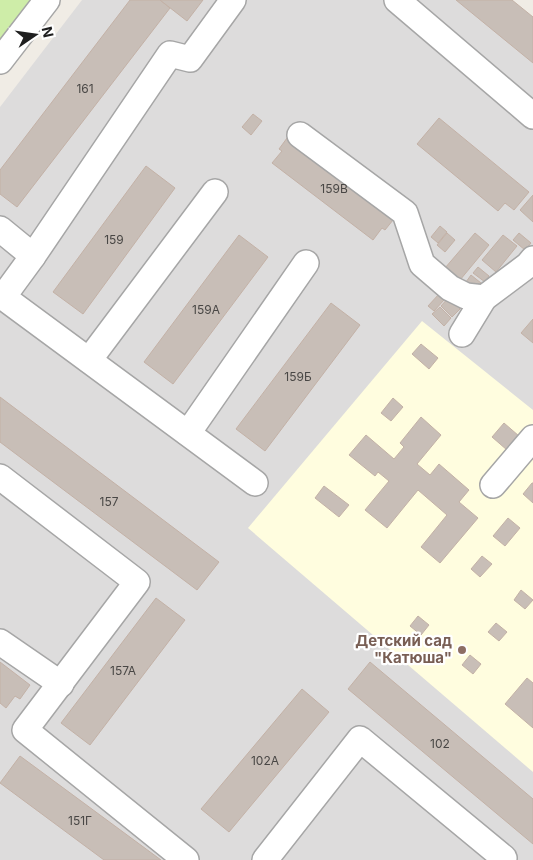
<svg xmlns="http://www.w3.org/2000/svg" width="533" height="860" font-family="Inter,sans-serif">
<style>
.residential{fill:#dddcdc}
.education{fill:#fffddf}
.grass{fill:#ceeda8}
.building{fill:#c8beb7;stroke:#c3b1a6}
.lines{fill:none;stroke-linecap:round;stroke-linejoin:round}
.minor-casing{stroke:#a6a6a6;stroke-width:28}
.minor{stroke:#fff;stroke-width:25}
.education-dot{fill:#8d6e63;stroke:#fff;stroke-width:2}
.labels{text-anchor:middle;stroke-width:4.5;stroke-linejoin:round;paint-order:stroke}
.number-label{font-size:12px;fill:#494745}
.education-label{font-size:15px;font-weight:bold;fill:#785e54;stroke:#fff;text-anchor:end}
</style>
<rect width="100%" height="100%" fill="#f0ece5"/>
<!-- residential -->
<polygon class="residential" points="82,0 501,0 533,26 533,860 0,860 0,107"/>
<!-- education -->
<polygon class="education" points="422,321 533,410 533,772 248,528"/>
<!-- grass -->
<polygon class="grass" points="0,0 33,0 0,46"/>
<!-- building -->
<g class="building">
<polygon points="130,0 160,0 170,8 17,207 0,194 0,170"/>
<polygon points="160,0 203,0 187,21"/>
<polygon points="456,0 512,0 533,17 533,63"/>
<polygon points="253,114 262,121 251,135 242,127"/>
<polygon points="439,118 529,192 514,210 505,203 498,211 417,144"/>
<polygon points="290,134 397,215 385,230 382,228 373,240 272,163 282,151 279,149"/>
<polygon points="146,166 175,188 83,314 53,292"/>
<polygon points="533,195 533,222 520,210"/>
<polygon points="440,226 447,232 438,243 431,237"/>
<polygon points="447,233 455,240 445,252 437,245"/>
<polygon points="475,233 489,245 460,280 445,268"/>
<polygon points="519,233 531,243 525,250 513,240"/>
<polygon points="239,235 268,257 173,384 144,362"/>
<polygon points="503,235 517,246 496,272 482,260"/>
<polygon points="478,267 489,276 485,282 473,273"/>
<polygon points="471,275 481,283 475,290 466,282"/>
<polygon points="439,294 444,300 434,311 428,306"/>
<polygon points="449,297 460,309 452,317 441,306"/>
<polygon points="331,303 360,325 265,451 236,429"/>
<polygon points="440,307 451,318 444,326 432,314"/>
<polygon points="533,319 533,343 521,333"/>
<polygon points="421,344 438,358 429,369 412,354"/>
<polygon points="0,397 219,562 197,590 0,442"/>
<polygon points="393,398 403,407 391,421 381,413"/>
<polygon points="421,417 441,435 417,464 430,475 439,464 469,490 459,502 478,518 440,563 421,547 447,515 418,490 387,528 365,510 389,481 378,472 375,476 349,455 366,435 394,459 404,447 400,443"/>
<polygon points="504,423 519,436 507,450 492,437"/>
<polygon points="532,483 533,483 533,503 523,494"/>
<polygon points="324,486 349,505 339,517 315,498"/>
<polygon points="508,518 520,528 505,546 493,536"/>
<polygon points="482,556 492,564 480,577 471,569"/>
<polygon points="521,590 533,600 525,609 514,600"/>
<polygon points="156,598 185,620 90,745 61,723"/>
<polygon points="418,616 429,625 421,635 410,626"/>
<polygon points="496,623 507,632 499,641 488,632"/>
<polygon points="470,655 481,664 473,674 462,665"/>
<polygon points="0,662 30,685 20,699 15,696 6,708 0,703"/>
<polygon points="370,662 533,799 533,844 348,689"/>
<polygon points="527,678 533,683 533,728 505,704"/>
<polygon points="302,689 329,712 229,832 201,809"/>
<polygon points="20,756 161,860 104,860 0,783"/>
</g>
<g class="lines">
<defs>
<g id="minor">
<polyline points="397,0 533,116"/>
<polyline points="0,61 47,0"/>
<polyline points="300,135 405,213 422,264 450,288 466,296 484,298"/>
<polyline points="0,229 33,256 170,54 190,59 233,0"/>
<polyline points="33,256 3,297 255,483"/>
<polyline points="462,334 484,298 528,265 533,259"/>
<polyline points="89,360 215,192"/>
<polyline points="188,433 306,263"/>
<polyline points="0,477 137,582 25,730 186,860"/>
<polyline points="493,485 533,438"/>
<polyline points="0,642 61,684"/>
<polyline points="265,860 360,739 504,858 503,860"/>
</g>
</defs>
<!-- minor casing -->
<use href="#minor" class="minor-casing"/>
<!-- minor -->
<use href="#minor" class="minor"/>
</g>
<!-- markers -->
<circle class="education-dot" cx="462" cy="650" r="5"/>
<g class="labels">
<!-- number labels -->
<g class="number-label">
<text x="85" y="93">161</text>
<text x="334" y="193">159В</text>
<text x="114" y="244">159</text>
<text x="206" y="314">159А</text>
<text x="298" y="381">159Б</text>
<text x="109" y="506">157</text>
<text x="123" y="675">157А</text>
<text x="440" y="748">102</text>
<text x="265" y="765">102А</text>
<text x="80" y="825">151Г</text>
</g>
<!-- education labels -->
<g class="education-label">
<text x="452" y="646">Детский сад<tspan x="452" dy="17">"Катюша"</tspan></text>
</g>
</g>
<!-- north arrow -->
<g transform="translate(35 35) rotate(77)" stroke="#ffffff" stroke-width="4" paint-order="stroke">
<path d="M0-4L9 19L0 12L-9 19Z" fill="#1f1f1f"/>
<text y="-8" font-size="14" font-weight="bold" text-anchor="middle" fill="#1f1f1f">N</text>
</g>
</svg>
